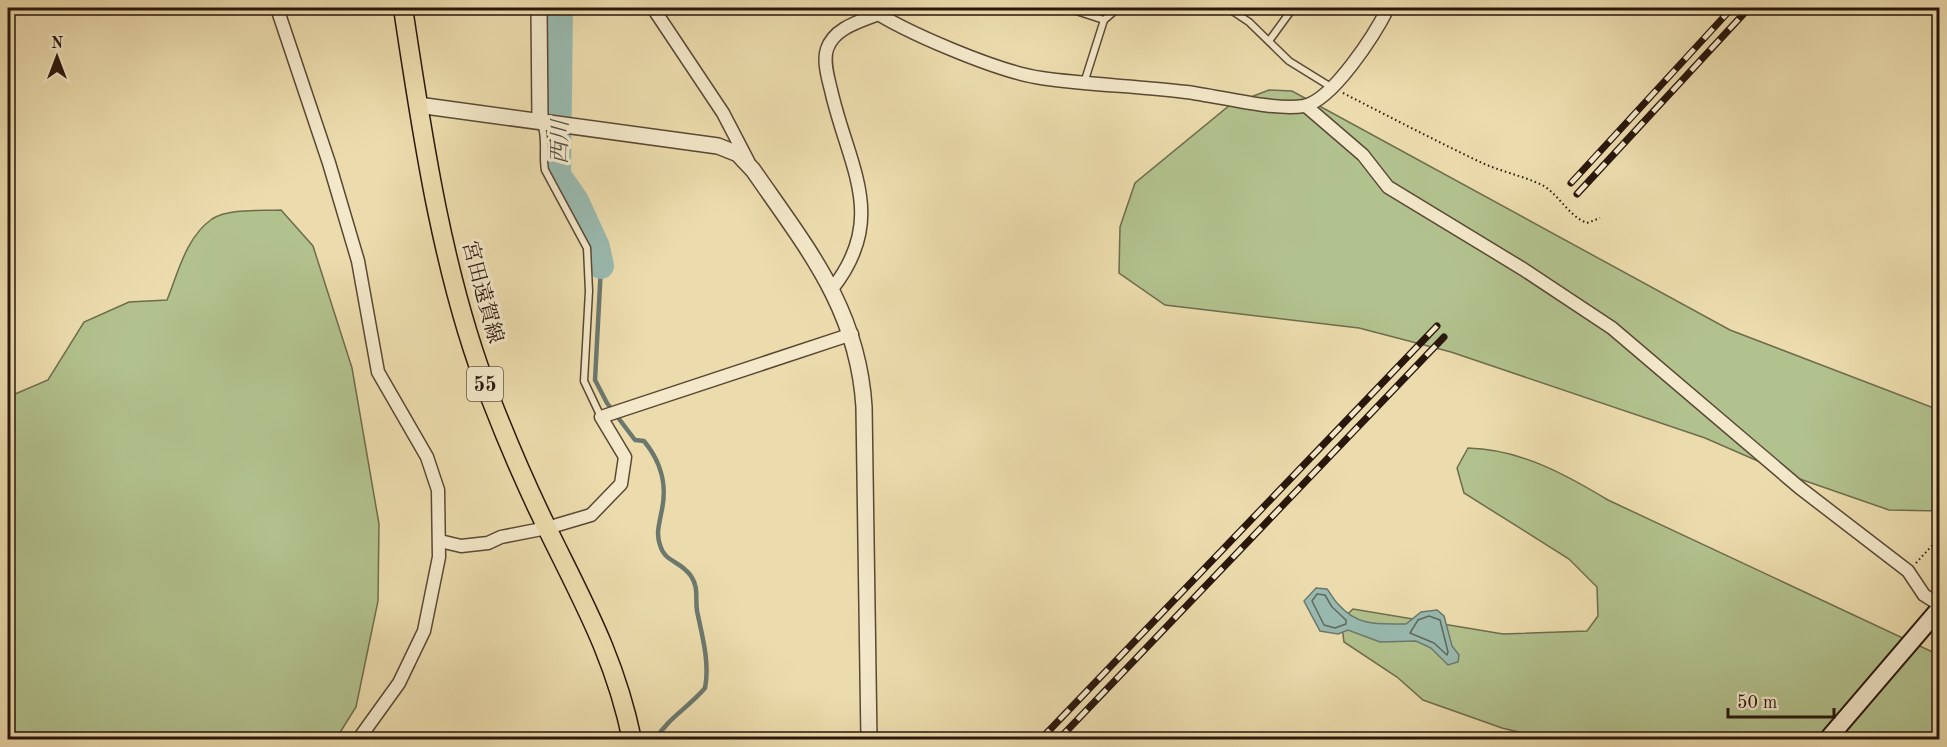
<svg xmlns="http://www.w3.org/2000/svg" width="1947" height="747" font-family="'Old Standard TT','Noto Serif JP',serif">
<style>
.green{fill:#b2c28e;stroke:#6e6c4d;stroke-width:1.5}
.water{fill:#99bab0;stroke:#6c786e;stroke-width:1.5}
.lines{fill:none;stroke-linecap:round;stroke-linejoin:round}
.shore{stroke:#61685e;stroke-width:1.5}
.stream{stroke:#6c786e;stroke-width:4.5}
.river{stroke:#99bab0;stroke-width:26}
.service-casing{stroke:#5a4834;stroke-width:9}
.minor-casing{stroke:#5a4834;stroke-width:15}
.tertiary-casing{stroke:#5a4834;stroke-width:18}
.secondary-casing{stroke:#29160c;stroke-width:20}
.primary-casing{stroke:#29160c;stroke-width:21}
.path{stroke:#29160c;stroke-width:2;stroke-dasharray:1.5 3;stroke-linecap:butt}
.service{stroke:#f3e8ca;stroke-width:6}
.minor{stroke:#f3e8ca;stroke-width:12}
.tertiary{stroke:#f3e8ca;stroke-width:15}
.secondary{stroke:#f3e8ca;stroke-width:16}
.primary{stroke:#ecdcad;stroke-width:18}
.rail-casing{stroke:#29160c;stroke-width:7}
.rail{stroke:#f3e8ca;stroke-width:4.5;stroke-dasharray:14;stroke-linecap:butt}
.labels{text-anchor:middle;stroke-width:6;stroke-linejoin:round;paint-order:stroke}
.shield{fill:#f3e8ca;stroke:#665545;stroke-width:1.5}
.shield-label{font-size:20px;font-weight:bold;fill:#29160c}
.street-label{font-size:21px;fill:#29160c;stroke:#f3e8ca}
.water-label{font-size:22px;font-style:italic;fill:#504f45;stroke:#f3e8ca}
</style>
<rect width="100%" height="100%" fill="#ecdcad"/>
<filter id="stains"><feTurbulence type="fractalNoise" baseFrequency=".00333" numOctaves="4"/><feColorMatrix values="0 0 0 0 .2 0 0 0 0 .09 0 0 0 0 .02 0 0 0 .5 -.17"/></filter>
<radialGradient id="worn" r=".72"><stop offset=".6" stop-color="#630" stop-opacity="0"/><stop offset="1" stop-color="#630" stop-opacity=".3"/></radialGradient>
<!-- green -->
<g class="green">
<polygon points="1269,90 1292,91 1730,330 1939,410 1939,511 1889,510 1797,478 1705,438 1451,352 1359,328 1165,305 1119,273 1120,227 1135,183 1230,105"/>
<path d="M281,210L313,246L352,368L379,524L378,601L356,707L336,739H8V397L48,380L84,322L129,302L167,300C178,273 186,237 212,219C229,208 261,211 281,210Z"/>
<path d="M1468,448C1519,449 1565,474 1608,500L1939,655V739H1547L1502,728L1423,700L1397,677L1344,642L1341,620L1353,609L1503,634L1587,631L1598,616L1597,587L1569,559L1464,493L1457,468Z"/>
</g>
<!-- water -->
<path class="water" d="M1316,588L1327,589C1331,594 1334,600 1338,604C1358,627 1379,624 1406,624L1421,612L1437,610L1444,616L1452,646L1459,655L1458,662L1448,665L1431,648L1416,641L1380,642L1348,630L1338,634L1320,631L1304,601Z"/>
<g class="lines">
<!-- shore -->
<g class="shore">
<polygon points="1317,594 1325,595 1332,607 1346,620 1346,624 1335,628 1324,625 1312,601"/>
<polygon points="1429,616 1440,620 1448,652 1447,655 1434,643 1410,633 1418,620"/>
</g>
<!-- stream -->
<path class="stream" d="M601,266L595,380L607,403L635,440L644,441C662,463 668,486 661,514C659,526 656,533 660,545C665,563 680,560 691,576C699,588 695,597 697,611C702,635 710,663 705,688C689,707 667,719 655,740"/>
<!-- river -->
<polyline class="river" points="560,8 558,175 576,201 597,247 601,266"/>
<defs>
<g id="service">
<polyline points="1067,8 1104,20"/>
<polyline points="1228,8 1249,22 1289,61 1331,87"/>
<polyline points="1269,41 1293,8"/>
<polyline points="1084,83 1104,20 1118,8"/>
<path d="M541,124C547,139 542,155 545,170L587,248L589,291L584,381L601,417"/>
</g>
<g id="minor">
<polyline points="277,8 329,163 358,261 378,372 427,457 438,490 439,557 424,631 399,683 358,740"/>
<polyline points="653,8 723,113 748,161"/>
<path d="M869,8C904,32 999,72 1041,78C1089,85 1138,86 1186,92C1219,96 1273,111 1304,106C1333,100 1375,34 1388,8"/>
<polyline points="1306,106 1363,155 1388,187 1523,269 1612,328 1800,488 1908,571 1924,595 1940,605"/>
<path d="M832,289C889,217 848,166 831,90C828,78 823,61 827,49C836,23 871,20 891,8"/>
<polyline points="440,541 461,546 488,543 501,537 547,528 591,515 621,484 625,457 601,417 852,334"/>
</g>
<g id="tertiary">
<polyline points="539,8 540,120"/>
<path d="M418,105L718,146L738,154L753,170C807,248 858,309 864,407L869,740"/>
</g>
<polyline id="secondary" points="1827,740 1940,608"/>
<path id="primary" d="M403,8C422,134 443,278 490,397C507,441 525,483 546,526C582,600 615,657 632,740"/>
</defs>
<!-- service casing -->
<use href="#service" class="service-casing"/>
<!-- minor casing -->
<use href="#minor" class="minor-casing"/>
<!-- tertiary casing -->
<use href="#tertiary" class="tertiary-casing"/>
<!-- secondary casing -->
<use href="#secondary" class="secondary-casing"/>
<!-- primary casing -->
<use href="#primary" class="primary-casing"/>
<!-- path -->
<g class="path">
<path d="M1343,93C1388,116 1432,139 1478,161C1498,171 1521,175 1542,185C1559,194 1568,216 1587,223L1600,218"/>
<polyline points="1916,563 1940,537"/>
</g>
<!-- service -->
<use href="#service" class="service"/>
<!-- minor -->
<use href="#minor" class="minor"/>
<!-- tertiary -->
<use href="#tertiary" class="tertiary"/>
<!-- secondary -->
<use href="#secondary" class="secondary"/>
<!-- primary -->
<use href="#primary" class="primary"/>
<defs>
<g id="rail">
<polyline points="1571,183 1732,8"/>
<polyline points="1577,194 1749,8"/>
<polyline points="1040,740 1437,326"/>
<polyline points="1058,740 1444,337"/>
</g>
</defs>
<!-- rail casing -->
<use href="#rail" class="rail-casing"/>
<!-- rail -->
<use href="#rail" class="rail"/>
</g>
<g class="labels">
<!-- shield labels -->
<rect class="shield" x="467" y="367" width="36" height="34" rx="4.5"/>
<g class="shield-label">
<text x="485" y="391">55</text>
</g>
<!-- street labels -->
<g class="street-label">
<text transform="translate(483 292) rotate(75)" y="7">宮田遠賀線</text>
</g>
<!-- water labels -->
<g class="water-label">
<text transform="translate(559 142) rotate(-89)" y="8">西川</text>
</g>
</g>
<!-- margin -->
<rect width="1947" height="747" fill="none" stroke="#ecdcad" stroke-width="30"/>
<rect x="9" y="9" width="1929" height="729" fill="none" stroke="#29160c" stroke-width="3"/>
<rect x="15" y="15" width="1917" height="717" fill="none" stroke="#29160c" stroke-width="1.5"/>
<!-- north arrow -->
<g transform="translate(57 57)" stroke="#f3e8ca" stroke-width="4.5" paint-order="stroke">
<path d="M0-4.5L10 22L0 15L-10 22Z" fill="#29160c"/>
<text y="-9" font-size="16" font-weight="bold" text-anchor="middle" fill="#29160c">N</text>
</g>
<!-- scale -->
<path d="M1728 708v9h106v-9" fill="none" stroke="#29160c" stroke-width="3"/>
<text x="1737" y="708" font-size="18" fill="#29160c" stroke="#f3e8ca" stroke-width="4.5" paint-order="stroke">50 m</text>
<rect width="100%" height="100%" filter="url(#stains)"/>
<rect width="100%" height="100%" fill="url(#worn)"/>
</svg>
